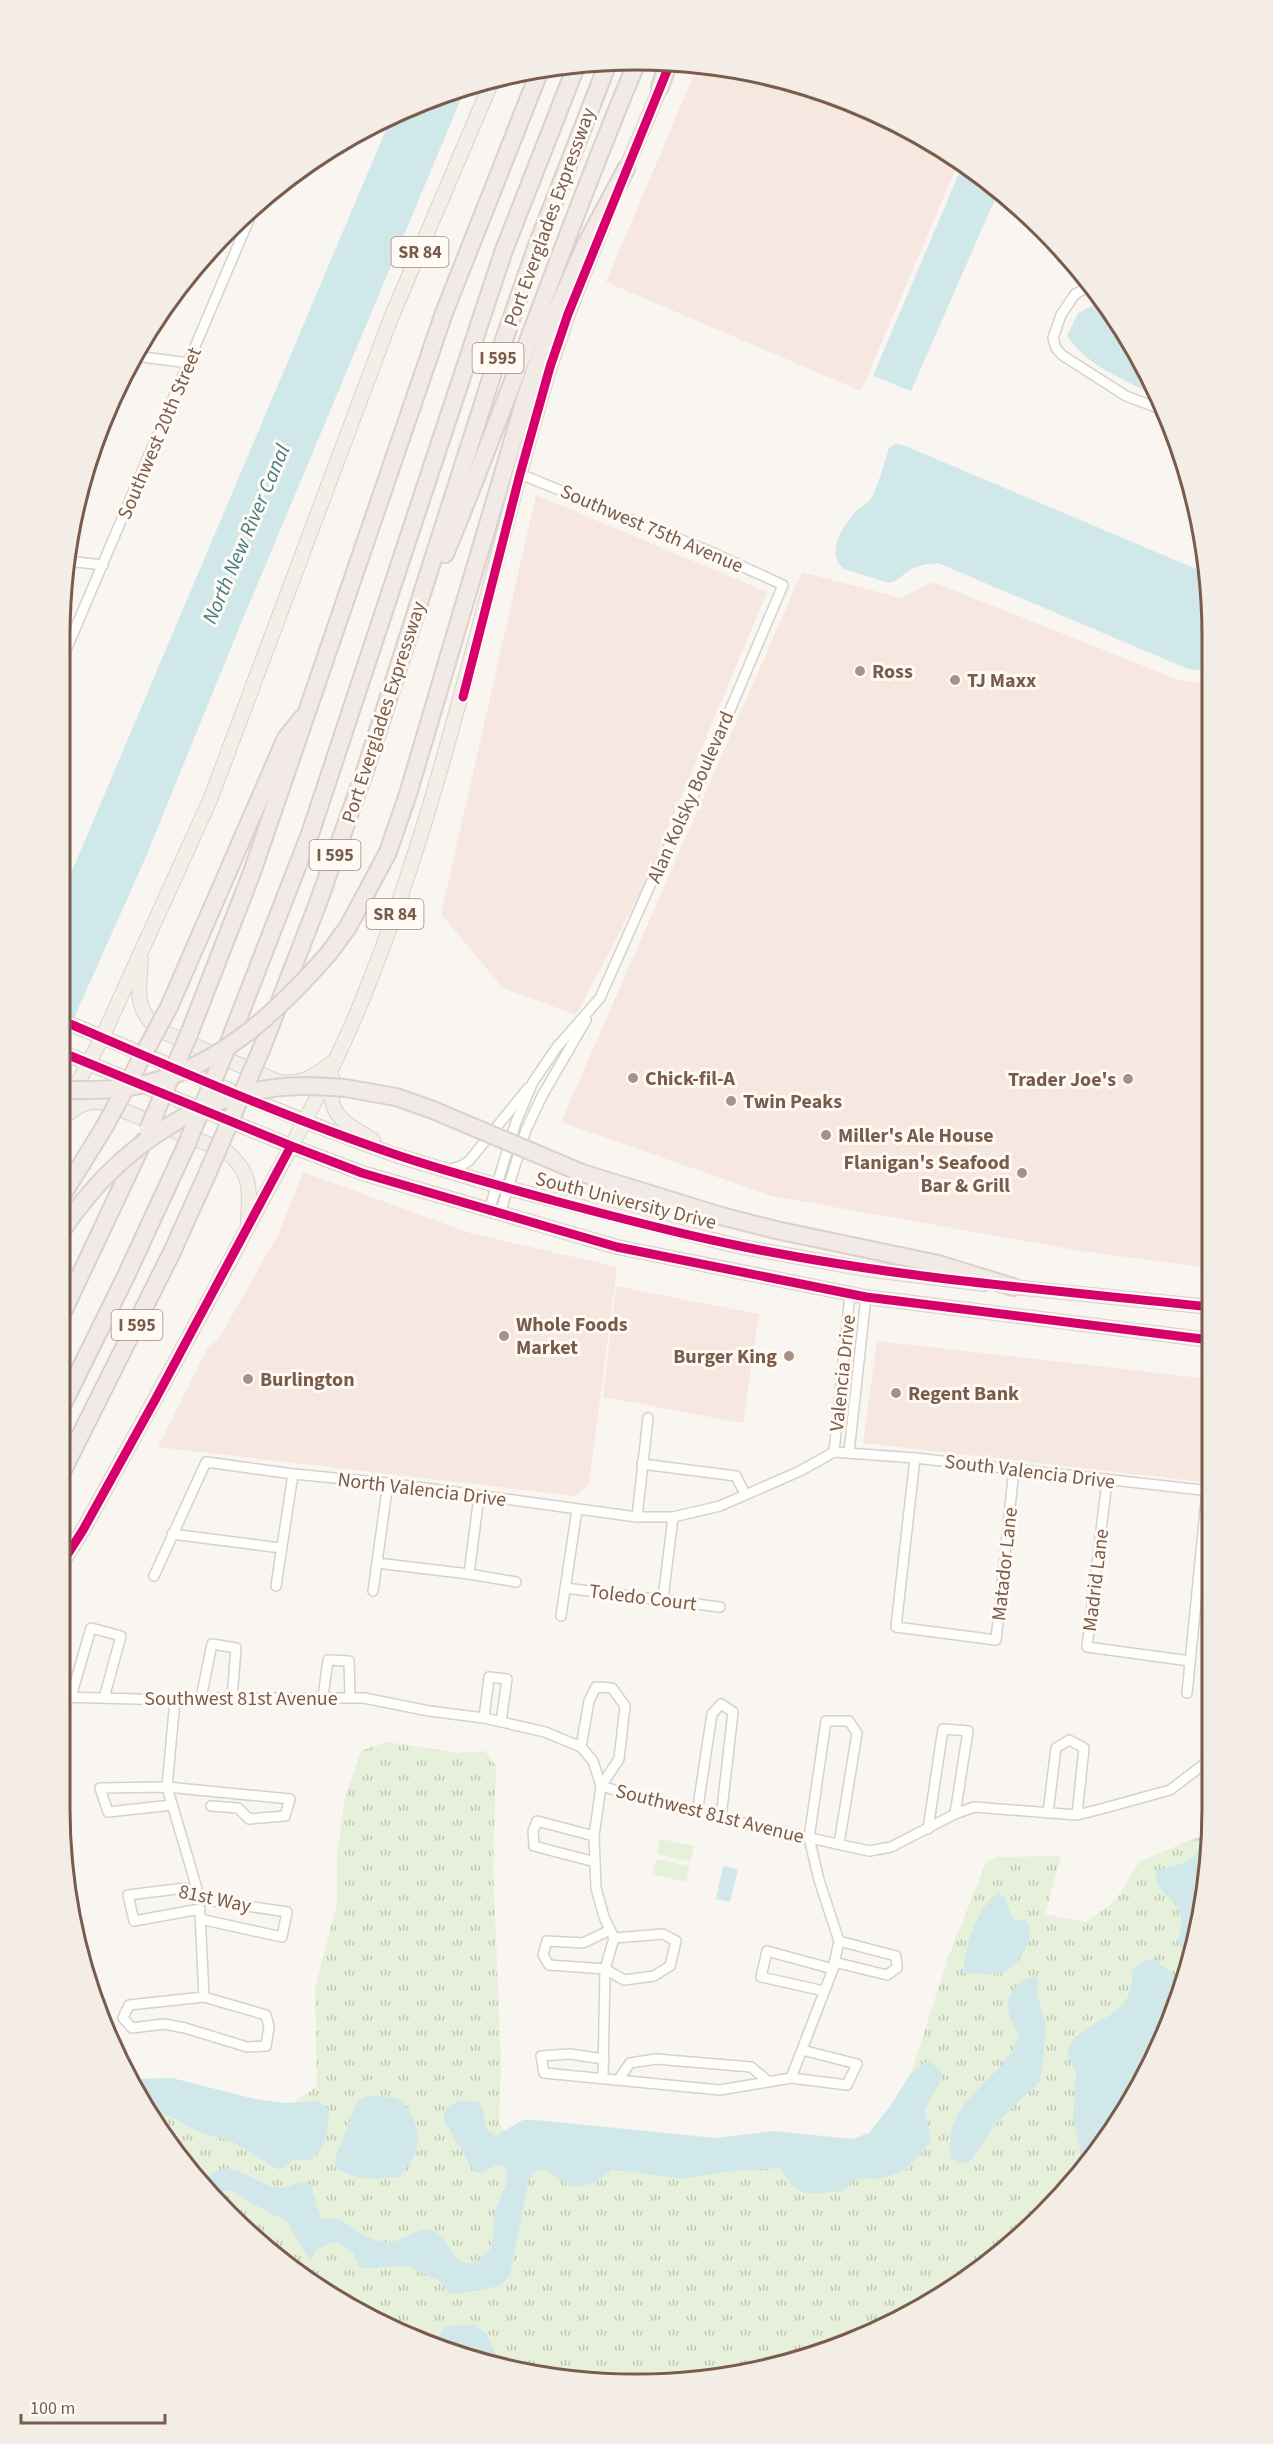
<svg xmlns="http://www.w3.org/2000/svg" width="1273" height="2444" font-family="'Source Sans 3',sans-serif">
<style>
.commercial{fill:#f6e8e1}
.grass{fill:url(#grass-tufts)}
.park{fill:#e7f0db}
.water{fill:#d0e8ea}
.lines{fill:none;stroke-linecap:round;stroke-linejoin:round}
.street-casing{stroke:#d7d1cb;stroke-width:12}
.primary-casing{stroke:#dad1cc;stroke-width:16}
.highway-casing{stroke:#dad1cc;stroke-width:20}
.street{stroke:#fefefd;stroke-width:9}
.primary{stroke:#f3eee8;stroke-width:14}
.highway{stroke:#f2eae7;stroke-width:16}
.highway-bridge-casing{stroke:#dad1cc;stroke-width:20;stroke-linecap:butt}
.highway-bridge{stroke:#f2eae7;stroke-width:16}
.cycleway-casing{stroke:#fffaf3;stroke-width:13}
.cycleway{stroke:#d6006c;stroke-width:9}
.poi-dot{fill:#a69286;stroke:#fffaf3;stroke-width:2}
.labels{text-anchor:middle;stroke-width:6;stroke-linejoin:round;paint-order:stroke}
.shield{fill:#fffaf3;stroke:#a28b7f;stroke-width:1.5}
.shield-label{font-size:18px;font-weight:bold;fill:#7a5c4d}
.street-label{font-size:20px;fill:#7a5c4d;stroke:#fffaf3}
.poi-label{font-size:20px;font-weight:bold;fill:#7a5c4d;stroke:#fffaf3;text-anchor:start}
.water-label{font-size:21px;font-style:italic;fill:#437c86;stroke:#fffaf3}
.rim{fill:none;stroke:#7a5c4d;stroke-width:3}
</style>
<defs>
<pattern id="grass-tufts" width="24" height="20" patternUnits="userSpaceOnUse" patternTransform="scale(1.5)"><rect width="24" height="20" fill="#e7f0db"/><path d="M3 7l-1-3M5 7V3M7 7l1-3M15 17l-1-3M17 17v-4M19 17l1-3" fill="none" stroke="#c0c6b4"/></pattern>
</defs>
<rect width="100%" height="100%" fill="#f9f5f0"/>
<!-- commercial -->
<g class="commercial">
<polygon points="698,65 785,80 891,119 959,161 861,391 606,282"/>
<polygon points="536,495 767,592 644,886 576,1015 503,988 441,914"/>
<polygon points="802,572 901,598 933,582 1179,680 1208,684 1210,1268 1081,1251 772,1196 561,1122"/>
<polygon points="303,1172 470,1233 617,1267 589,1484 575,1496 158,1447 208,1347 218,1340 280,1231"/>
<polygon points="616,1286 759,1314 743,1423 603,1397"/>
<polygon points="877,1341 1210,1379 1211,1483 863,1443"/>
</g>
<!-- grass -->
<polygon class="grass" points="387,1742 458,1753 485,1751 496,1766 493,1868 501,2060 499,2122 513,2146 886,2150 883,2130 912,2070 948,1958 986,1863 996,1857 1061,1856 1045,1914 1086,1922 1115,1901 1140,1861 1196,1838 1212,1836 1193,1956 1154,2062 1044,2215 891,2325 711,2379 524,2373 348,2307 256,2241 179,2159 141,2088 149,2087 282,2112 317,2086 315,1988 337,1904 337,1855 345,1798 361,1751"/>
<!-- park -->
<g class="park">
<polygon points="660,1839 694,1846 690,1862 657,1854"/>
<polygon points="656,1859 690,1866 686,1882 653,1874"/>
</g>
<!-- water -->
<g class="water">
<polygon points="466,87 237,633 145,859 61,1047 61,897 391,118 451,91"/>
<polygon points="963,164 988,179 999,190 911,391 873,376"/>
<path d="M1103,301L1157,396C1126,381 1087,366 1067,336L1078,313Z"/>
<path d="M896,444L903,445L1208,574V671L1188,669L938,563C928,564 919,565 910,570C902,575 898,581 889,583L844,569C825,552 842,528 855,512C859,508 866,505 870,500C877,490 885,461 889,448Z"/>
<path d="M1203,1851H1211L1191,1962L1178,1943C1179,1936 1182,1927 1181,1919C1179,1897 1151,1892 1156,1870L1181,1864Z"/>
<polygon points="723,1866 738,1869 730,1902 716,1899"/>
<path d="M999,1894L1004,1896L1011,1915L1016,1920L1025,1919C1040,1933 1017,1969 1001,1973C989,1977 975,1972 963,1974C963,1953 978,1902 999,1894Z"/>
<path d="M1154,1959L1178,1978L1182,1988L1154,2062L1080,2165V2147L1073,2118L1076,2073L1067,2052C1078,2015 1136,2025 1132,1971L1145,1960Z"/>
<path d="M1034,1976L1038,1979L1037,1995L1046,2024L1044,2054L1040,2081L994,2126L969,2163H961L951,2158C942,2105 990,2087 1013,2049C1015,2045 1018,2040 1018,2036C1018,2031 1013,2024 1011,2019C1002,1997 1014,1984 1034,1976Z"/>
<path d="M928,2060L940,2070L943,2076L925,2110L931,2141L907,2170L881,2179L859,2178L853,2181L843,2191C805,2193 802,2202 780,2168L734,2171L678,2179L613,2169C602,2178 585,2191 569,2185C553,2179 539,2154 528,2184L510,2275L500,2286L455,2294L448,2292L439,2280C426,2278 418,2267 403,2266C389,2265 374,2270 360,2268L353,2253L339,2243H330L315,2251L314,2257L310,2258L307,2256L287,2221L251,2203L232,2190L211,2193L200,2181C206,2178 210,2174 216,2171C234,2162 256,2182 273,2187C284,2190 295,2183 305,2181L310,2184L321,2218C327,2219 334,2218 339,2220C345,2221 350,2227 355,2230C362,2235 376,2241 385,2242C401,2244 418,2225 433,2231C451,2238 455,2279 483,2257C487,2253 492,2248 493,2242C494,2233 493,2223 495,2214C498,2195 511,2187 506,2167L499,2164L483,2172H475C463,2156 456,2138 444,2121C442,2100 465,2098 480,2103L484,2113L486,2128L495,2136L523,2120H536L716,2138L774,2131L852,2139L869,2133L891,2105L909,2076Z"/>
<path d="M172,2078L255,2099L286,2103L318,2101L328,2108C331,2121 325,2154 310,2160C306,2161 301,2160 296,2159L280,2170C262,2162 250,2150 232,2142C221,2137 208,2136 197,2131C182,2124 171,2114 155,2113L137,2079Z"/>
<path d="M367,2096C377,2096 390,2095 399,2100C411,2105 418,2128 418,2140C418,2153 407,2169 399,2177C375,2179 355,2181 335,2167V2159L358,2100Z"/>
<polygon points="453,2325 475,2325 486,2333 497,2357 494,2362 437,2340 444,2328"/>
</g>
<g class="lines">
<defs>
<g id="street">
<polyline points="230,231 243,233"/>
<polyline points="1093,285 1075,294 1061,315 1053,338 1056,348 1062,355 1126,396 1166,411"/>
<polyline points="135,356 189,363"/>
<polyline points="67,561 103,565"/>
<polyline points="61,662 256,203"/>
<polyline points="446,1170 461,1166 469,1161 528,1088"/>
<polyline points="489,1211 516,1122 533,1082 557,1047 600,998 655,874 694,795 783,585 711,552 520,474"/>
<polyline points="500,1214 526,1130 542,1096 586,1020"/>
<polyline points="834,1452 850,1294"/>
<polyline points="849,1452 866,1297"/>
<polyline points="915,1458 896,1627 996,1640 1014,1469"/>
<polyline points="642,1464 736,1476 745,1494"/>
<polyline points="1107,1481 1087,1647 1190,1661"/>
<polyline points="637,1517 648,1418"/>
<polyline points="172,1534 281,1548"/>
<polyline points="377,1563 469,1574 479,1496"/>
<polyline points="469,1574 516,1582"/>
<polyline points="154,1576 206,1462 293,1474 388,1483 637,1517 673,1517 720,1506 800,1471 834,1452 915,1458 1211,1491"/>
<polyline points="276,1586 293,1474"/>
<polyline points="565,1588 720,1607"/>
<polyline points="373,1591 388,1483"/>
<polyline points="663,1599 673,1517"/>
<polyline points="561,1616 577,1510"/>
<polyline points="1187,1693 1207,1491"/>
<polyline points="60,1697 175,1700 201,1698 364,1698 429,1711 484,1718 545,1732 581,1747 593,1761 601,1786 697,1813 869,1851 891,1847 955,1814 974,1807 1077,1815 1101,1809 1170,1790 1212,1758"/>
<polyline points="323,1697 328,1660 349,1661 350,1698"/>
<polyline points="201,1698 212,1644 236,1648 232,1698"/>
<polyline points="175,1700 167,1787 200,1899"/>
<polyline points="60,1708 71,1697 91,1628 121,1636 104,1698"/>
<polyline points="484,1718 489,1677 507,1679 501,1722"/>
<polyline points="581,1747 589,1701 596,1687 612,1688 625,1706 619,1759 601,1786 594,1836 596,1888 604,1917 614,1938 605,1969 603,2078"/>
<polyline points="172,1805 108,1812 100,1788 167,1787 290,1799 285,1816 249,1819 238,1808 211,1806"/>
<polyline points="697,1813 712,1714 721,1704 733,1712 721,1818"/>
<polyline points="1048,1813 1056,1748 1069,1740 1084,1748 1077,1815"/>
<polyline points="928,1829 943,1729 968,1731 955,1814"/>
<polyline points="594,1836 537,1821 533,1831 534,1846 595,1862"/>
<polyline points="200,1909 134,1921 128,1895 185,1888 200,1899 287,1912 282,1937 200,1919"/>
<polyline points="200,1913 204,1997"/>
<polyline points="610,1930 583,1943 547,1941 543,1955 549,1965 605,1969 624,1980 654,1976 670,1966 676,1941 663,1934 614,1938"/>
<polyline points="834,1962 887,1975 897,1968 896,1956 839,1941"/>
<polyline points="824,1991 761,1977 767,1951 833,1969"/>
<polygon points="204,1997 266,2015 269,2027 266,2046 247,2047 185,2028 164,2024 132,2028 123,2018 129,2005"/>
<polyline points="604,2059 570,2054 541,2056 544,2073 720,2090 791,2078 847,2085 857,2064 802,2050"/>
<polyline points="791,2078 833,1969 839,1941 819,1880 809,1838 826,1721 849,1721 857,1733 839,1844"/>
<polyline points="619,2079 630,2063 656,2059 751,2067 769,2082"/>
</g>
<g id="primary">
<polyline points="622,178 664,79"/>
<path d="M141,959C139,990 133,1008 159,1030L279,1082C301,1085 313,1077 330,1064"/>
<polyline points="61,1020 304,1121 395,1155 495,1185 737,1246 865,1269 984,1284"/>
<polyline points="61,1052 291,1146 362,1173 617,1247 866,1297 1210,1340"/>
<path d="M332,1078C327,1117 343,1121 373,1140"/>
<polyline points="61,1114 102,1038 210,800 391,318 492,81"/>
<path d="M61,1120C74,1108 86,1099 104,1103L226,1151C254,1175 249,1190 248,1225"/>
<polyline points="1003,1286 1210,1307"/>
<path d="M60,1566L83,1530C142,1423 201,1316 258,1208C295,1139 334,1070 363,998C446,793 487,577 550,367L568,314L604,223"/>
</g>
<g id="highway">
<polyline points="660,87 669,61"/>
<path d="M445,554C513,391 568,224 637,62"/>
<polyline points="329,953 348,927 388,852 408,794 526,396 551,324 585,246 626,169"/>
<polyline points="169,1007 286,738 303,717"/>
<polyline points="189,1034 251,875 444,313 540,70"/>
<polyline points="226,1050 311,831 504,250 577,64"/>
<polyline points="261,1050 318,903 366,768 496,363 536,248 608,63"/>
<polyline points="345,1088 396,1097"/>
<polyline points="582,1173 721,1216 776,1230 938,1264 1013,1287"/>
<polyline points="61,1197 105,1126"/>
<polyline points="60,1318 143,1142"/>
<polyline points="60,1410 126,1276 186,1146"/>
<polyline points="60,1476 172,1252 208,1172"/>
</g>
</defs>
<!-- street casing -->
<use href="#street" class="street-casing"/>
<!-- primary casing -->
<use href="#primary" class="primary-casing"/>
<!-- highway casing -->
<use href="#highway" class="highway-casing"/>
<!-- street -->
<use href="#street" class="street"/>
<!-- primary -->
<use href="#primary" class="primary"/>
<!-- highway -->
<use href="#highway" class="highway"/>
<defs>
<g id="highway-bridge">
<path d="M61,1090C83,1090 107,1091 130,1087C213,1073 276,1014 329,953"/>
<polyline points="396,1097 433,1110 582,1173"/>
<polyline points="105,1126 169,1007"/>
<polyline points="148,1130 189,1034"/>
<polyline points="186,1146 226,1050"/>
<polyline points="208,1172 261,1050"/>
<path d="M61,1232C115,1150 202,1087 303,1086C317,1086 331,1087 345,1088"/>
</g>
</defs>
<!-- highway-bridge casing -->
<use href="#highway-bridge" class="highway-bridge-casing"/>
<!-- highway-bridge -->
<use href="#highway-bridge" class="highway-bridge"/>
<defs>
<g id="cycleway">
<polyline points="463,697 520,474 550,367 568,314 671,61"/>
<path d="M61,1020C171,1067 281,1116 394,1154C447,1172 501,1186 555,1201C615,1217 675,1233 735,1245C892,1278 1052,1290 1210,1307"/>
<polyline points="61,1052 291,1146 362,1173 617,1247 866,1297 1210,1340"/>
<polyline points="60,1566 83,1530 155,1400 291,1146"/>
</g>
</defs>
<!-- cycleway casing -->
<use href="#cycleway" class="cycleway-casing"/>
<!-- cycleway -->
<use href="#cycleway" class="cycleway"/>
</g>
<!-- markers -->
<g class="poi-dot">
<circle cx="860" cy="671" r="6"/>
<circle cx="955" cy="680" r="6"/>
<circle cx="633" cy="1078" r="6"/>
<circle cx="1128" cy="1079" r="6"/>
<circle cx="731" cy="1101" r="6"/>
<circle cx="826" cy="1135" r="6"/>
<circle cx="1022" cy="1173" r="6"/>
<circle cx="504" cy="1336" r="6"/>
<circle cx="789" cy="1356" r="6"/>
<circle cx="248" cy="1379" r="6"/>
<circle cx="896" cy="1393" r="6"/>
</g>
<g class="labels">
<!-- shield labels -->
<g class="shield">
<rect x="391.5" y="237" width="57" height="30" rx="4.5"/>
<rect x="472.5" y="343" width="51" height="30" rx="4.5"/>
<rect x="309.5" y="840" width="51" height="30" rx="4.5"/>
<rect x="366.5" y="899" width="57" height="30" rx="4.5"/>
<rect x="111.5" y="1310" width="51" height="30" rx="4.5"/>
</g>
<g class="shield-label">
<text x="420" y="258">SR 84</text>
<text x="498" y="364">I 595</text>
<text x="335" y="861">I 595</text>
<text x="395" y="920">SR 84</text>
<text x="137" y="1331">I 595</text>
</g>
<!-- street labels -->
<g class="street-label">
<text transform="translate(549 217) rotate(-70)" y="7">Port Everglades Expressway</text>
<text transform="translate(159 433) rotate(-67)" y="7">Southwest 20th Street</text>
<text transform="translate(652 528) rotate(23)" y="7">Southwest 75th Avenue</text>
<text transform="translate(383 712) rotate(-72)" y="7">Port Everglades Expressway</text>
<text transform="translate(690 797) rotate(-66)" y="7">Alan Kolsky Boulevard</text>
<text transform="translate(626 1200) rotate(14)" y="7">South University Drive</text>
<text transform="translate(842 1373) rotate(-84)" y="7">Valencia Drive</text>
<text transform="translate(1030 1471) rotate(7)" y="7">South Valencia Drive</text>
<text transform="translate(422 1489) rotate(7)" y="7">North Valencia Drive</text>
<text transform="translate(1004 1564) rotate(-84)" y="7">Matador Lane</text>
<text transform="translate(1095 1580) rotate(-83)" y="7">Madrid Lane</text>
<text transform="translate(643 1597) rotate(7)" y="7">Toledo Court</text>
<text x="241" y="1705">Southwest 81st Avenue</text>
<text transform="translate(710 1813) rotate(14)" y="7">Southwest 81st Avenue</text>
<text transform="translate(215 1898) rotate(12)" y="7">81st Way</text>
</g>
<!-- poi labels -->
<g class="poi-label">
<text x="872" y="678">Ross</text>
<text x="967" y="687">TJ Maxx</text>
<text x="645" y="1085">Chick-fil-A</text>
<text x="1116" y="1086" text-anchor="end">Trader Joe's</text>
<text x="743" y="1108">Twin Peaks</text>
<text x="838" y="1142">Miller's Ale House</text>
<text x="1010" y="1169" text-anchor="end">Flanigan's Seafood<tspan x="1010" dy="23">Bar &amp; Grill</tspan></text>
<text x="516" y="1331">Whole Foods<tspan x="516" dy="23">Market</tspan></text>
<text x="777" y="1363" text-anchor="end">Burger King</text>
<text x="260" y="1386">Burlington</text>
<text x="908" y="1400">Regent Bank</text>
</g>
<!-- water labels -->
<g class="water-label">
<text transform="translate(246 534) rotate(-67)" y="7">North New River Canal</text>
</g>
</g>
<!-- crop -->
<path d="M0 0H1273V2444H0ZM636 70H636A566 566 0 0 1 1202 636V1808A566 566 0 0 1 636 2374H636A566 566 0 0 1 70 1808V636A566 566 0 0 1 636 70Z" fill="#f4ede6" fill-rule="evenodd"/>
<path class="rim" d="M636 70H636A566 566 0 0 1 1202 636V1808A566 566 0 0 1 636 2374H636A566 566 0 0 1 70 1808V636A566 566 0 0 1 636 70Z"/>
<!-- scale -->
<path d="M21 2414v9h144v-9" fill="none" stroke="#7a5c4d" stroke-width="3"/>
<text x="30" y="2414" font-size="18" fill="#7a5c4d" stroke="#fffaf3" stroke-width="4.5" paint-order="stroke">100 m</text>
</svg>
